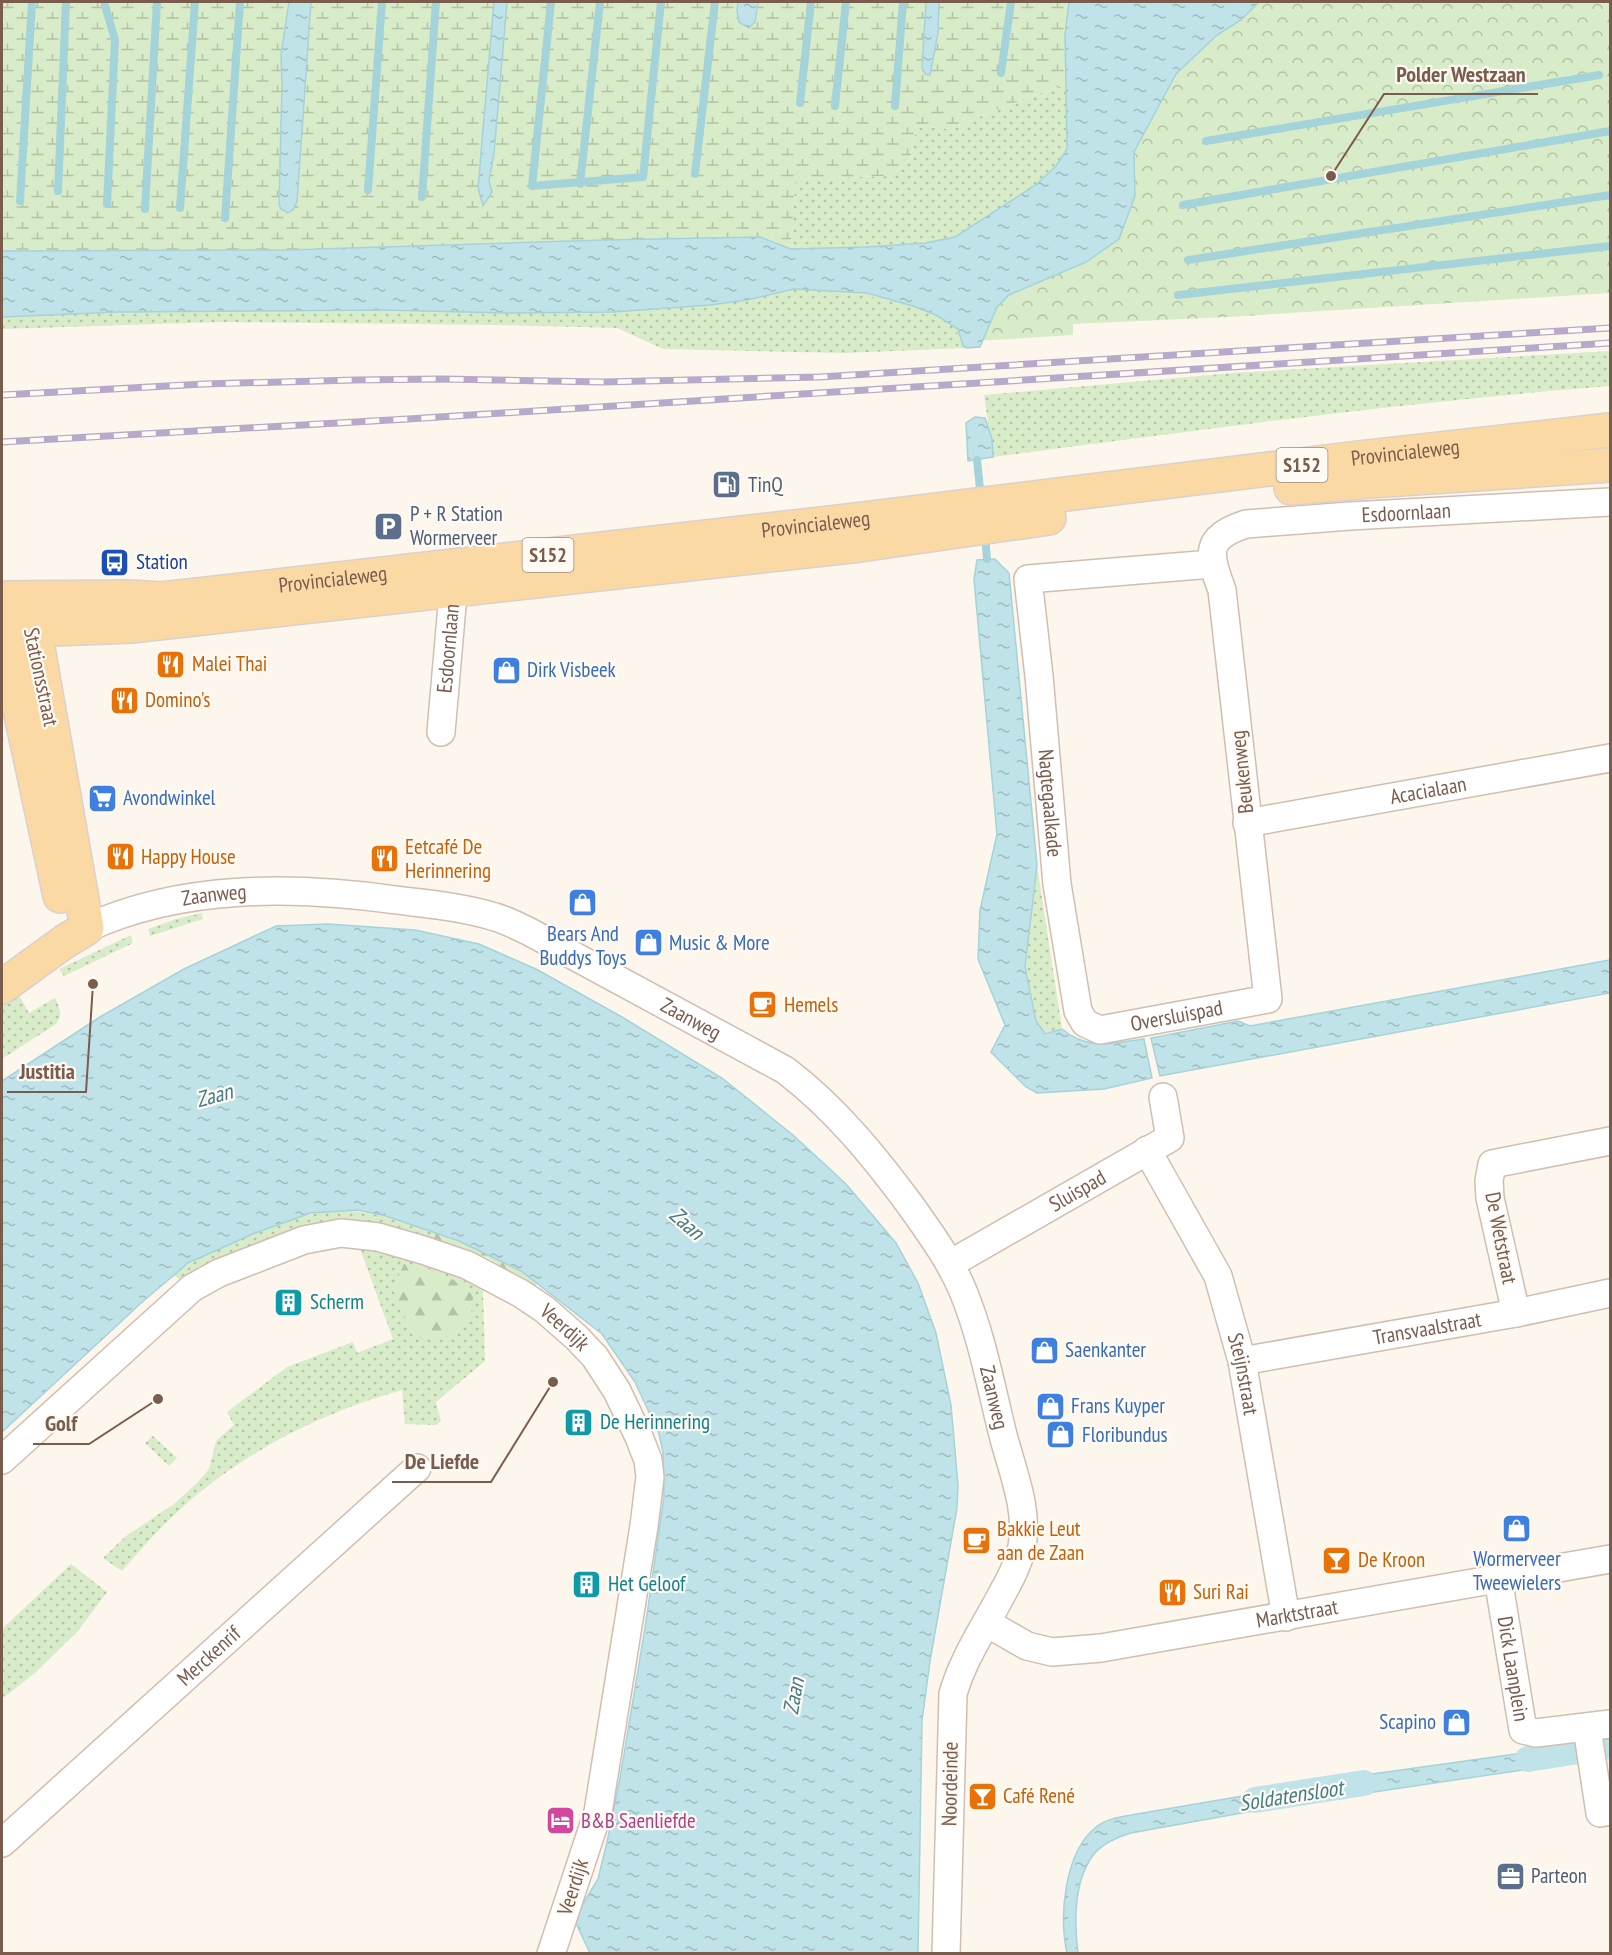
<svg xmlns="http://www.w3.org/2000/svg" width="1612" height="1955" font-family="'PT Sans Narrow',sans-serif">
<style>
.grass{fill:url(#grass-dots)}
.forest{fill:url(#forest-firs)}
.wetland{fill:url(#wetland-marsh)}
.park{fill:url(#park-crowns)}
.water{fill:url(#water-ripples);stroke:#a5d3da;stroke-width:1.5}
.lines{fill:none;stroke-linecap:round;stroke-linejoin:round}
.stream{stroke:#a5d3da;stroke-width:8}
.canal{stroke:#bfe3e8;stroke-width:26}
.minor-casing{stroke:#d1beb0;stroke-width:30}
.major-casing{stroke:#dad1cd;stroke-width:36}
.minor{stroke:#fff;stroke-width:27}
.major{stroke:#fbd9a5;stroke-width:33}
.rail-casing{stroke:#b9a8c9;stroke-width:7}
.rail{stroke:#fffaf3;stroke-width:4.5;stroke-dasharray:14;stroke-linecap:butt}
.labels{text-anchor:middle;stroke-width:4.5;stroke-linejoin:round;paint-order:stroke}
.shield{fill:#fffaf3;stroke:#a28b7f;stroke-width:1.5}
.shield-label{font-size:20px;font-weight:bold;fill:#7a5c4d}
.street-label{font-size:21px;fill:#7a5c4d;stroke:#fffaf3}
.service-label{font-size:21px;fill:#4e5e75;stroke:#fffaf3;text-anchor:start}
.transit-label{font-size:21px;fill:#164399;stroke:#fffaf3;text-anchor:start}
.food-label{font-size:21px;fill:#c56008;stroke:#fffaf3;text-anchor:start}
.shop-label{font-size:21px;fill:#366cbe;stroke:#fffaf3;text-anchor:start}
.culture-label{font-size:21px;fill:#0d838f;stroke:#fffaf3;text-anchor:start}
.hotel-label{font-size:21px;fill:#b23c85;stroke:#fffaf3;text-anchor:start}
.water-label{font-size:22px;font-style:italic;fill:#437c86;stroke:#fffaf3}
.leader{fill:none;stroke:#7a5c4d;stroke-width:2}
.callout-dot{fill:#7a5c4d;stroke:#fffaf3;stroke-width:2}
.callout-label{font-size:22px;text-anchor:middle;font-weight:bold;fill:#7a5c4d;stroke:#fffaf3;stroke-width:4.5;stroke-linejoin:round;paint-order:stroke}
</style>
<defs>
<pattern id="grass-dots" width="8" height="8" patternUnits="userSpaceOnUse" patternTransform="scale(1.5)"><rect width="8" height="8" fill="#d8ecc9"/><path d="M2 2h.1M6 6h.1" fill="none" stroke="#b4c2a5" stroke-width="1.8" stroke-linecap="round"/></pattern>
<pattern id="forest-firs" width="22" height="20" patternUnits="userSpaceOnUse" patternTransform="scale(1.5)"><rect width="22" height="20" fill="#d8ecc9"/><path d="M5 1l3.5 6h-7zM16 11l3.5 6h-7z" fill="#b4c2a5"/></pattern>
<pattern id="wetland-marsh" width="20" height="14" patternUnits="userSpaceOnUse" patternTransform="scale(1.5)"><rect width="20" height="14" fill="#d8ecc9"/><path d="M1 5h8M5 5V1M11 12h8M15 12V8" fill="none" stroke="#b4c2a5"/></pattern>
<pattern id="park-crowns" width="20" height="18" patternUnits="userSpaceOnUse" patternTransform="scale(1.5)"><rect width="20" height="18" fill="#d8ecc9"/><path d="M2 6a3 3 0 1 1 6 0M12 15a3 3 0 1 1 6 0" fill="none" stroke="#b4c2a5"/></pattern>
<pattern id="water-ripples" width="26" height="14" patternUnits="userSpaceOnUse" patternTransform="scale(1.5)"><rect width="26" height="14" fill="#bfe3e8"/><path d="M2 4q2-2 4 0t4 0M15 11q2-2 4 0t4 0" fill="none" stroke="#a0bbbe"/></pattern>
</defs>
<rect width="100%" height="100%" fill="#fdf6ec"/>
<!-- grass -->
<g class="grass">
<polygon points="1067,84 1067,149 1056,166 1037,184 955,237 925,243 867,247 790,249 795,179 890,176 910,160 917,126 951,129 1005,106"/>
<polygon points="794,289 867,293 913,306 936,315 959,330 963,346 967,348 844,353 663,349 617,328 495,325 221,322 2,329 2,317 119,312 382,310 508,313 710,305 747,300"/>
<path d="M1610,351V386C1404,402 1199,430 993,457L984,395L1233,373Z"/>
<polygon points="1037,865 1062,1029 1045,1034 1036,1021 1025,967"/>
<polygon points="202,913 203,919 150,936 148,929 176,919"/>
<polygon points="131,935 133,943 64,976 59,969"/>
<path d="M18,994L29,1013L55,998C59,1008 64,1014 56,1024L2,1059V1005Z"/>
<path d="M334,1210C372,1210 400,1221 436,1233L434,1239L335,1219L220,1259L179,1279L173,1275C208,1248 290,1216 334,1210Z"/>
<path d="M359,1246L415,1254L476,1282L483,1290L485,1361L436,1402L441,1421L436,1425L405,1424L402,1390C313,1415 227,1460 162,1527C148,1541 135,1556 122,1571L103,1558L126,1536L174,1504L197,1483L209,1469L216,1441L234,1425L227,1412L287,1367L353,1342L357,1353L393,1339Z"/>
<polygon points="153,1436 177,1458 169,1466 145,1443"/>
<polygon points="71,1564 107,1592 78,1631 36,1672 2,1699 2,1629"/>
</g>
<!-- forest -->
<g class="forest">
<path d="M436,1233C471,1245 508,1261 538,1283L533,1288L488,1258L434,1239Z"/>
<path d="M404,1264C436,1269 449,1275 473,1295L471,1317L454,1335L422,1340L398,1308L393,1288Z"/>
</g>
<!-- wetland -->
<polygon class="wetland" points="2,2 289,2 281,54 282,85 279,204 281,209 297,202 311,2 494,2 478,188 492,192 489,181 494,154 507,2 738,2 737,11 755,22 758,2 926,2 922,68 930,75 938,33 939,2 1069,2 1065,34 1067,84 1005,106 951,129 917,126 910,160 890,176 796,179 790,249 760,237 603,240 288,250 2,251"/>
<!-- park -->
<polygon class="park" points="1077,2 1610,2 1610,293 1228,317 1073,324 1073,335 959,342 954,317 918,300 868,297 870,248 961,240 1028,196 1068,154"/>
<!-- water -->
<g class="water">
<polygon points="289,2 311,2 297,202 293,210 288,213 281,209 279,204 282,86 281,54"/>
<polygon points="494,2 507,2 494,154 489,181 492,192 483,206 478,188"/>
<polygon points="738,2 758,2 755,22 749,28 739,22 737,11"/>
<polygon points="926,2 939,2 938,33 930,75 925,74 922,68"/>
<polygon points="1069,2 1259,2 1241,20 1217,35 1176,74 1134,152 1135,196 1119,239 1086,262 1009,295 997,307 980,347 967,348 963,346 958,329 936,315 913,306 867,293 794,289 747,300 710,305 613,312 508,313 382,310 119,312 2,317 2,251 288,250 603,240 760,237 791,249 867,247 925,243 955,237 1037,184 1056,166 1067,149 1065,34"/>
<polygon points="975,417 985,418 992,439 993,457 968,461 966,423"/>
<path d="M995,559L1009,573L1037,865L1025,967L1036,1021L1045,1034L1062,1029C1088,1051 1113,1043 1144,1039L1152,1078L1104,1089L1037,1093L1026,1087L991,1052L1005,1025L978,959L980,910L997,834L974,579L977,560Z"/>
<polygon points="328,924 415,930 479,944 536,969 622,1017 722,1078 793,1135 846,1184 896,1243 918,1283 936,1333 951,1405 958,1485 957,1508 930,1661 922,1721 918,1953 590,1953 574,1919 598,1879 607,1842 620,1778 645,1628 664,1497 663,1452 659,1434 635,1382 602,1334 521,1271 459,1241 386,1216 358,1210 311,1213 255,1233 188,1263 140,1304 2,1432 2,1081 100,1017 184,969 276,926"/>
<polygon points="1610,960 1610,993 1160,1076 1151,1038 1238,1021 1250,1026"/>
<polygon points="1558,1748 1569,1763 1334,1798 1330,1780"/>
<path d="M1290,1788L1291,1804L1131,1833C1118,1837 1103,1843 1094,1854C1073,1881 1074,1921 1078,1953H1067C1059,1916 1064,1853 1096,1827C1106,1819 1119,1817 1131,1815Z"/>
</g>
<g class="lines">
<!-- stream -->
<g class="stream">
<polyline points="104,2 115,40 107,204"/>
<polyline points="551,2 532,186 643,177 661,2"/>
<polyline points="1001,73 1011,2"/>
<polyline points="800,103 811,2"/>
<polyline points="835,106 846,2"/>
<polyline points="895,106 903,2"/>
<polyline points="1206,141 1599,75"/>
<polyline points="695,174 715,2"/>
<polyline points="580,184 600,2"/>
<polyline points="368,190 382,2"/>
<polyline points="58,191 66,2"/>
<polyline points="422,197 436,2"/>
<polyline points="20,201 32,2"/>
<polyline points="1183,205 1610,131"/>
<polyline points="180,208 195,2"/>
<polyline points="145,209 157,2"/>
<polyline points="225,218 240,2"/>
<polyline points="1188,260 1610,195"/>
<polyline points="1178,295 1610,246"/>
<polyline points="977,460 981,498"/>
<polyline points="985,534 987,559"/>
</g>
<!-- canal -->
<g class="canal">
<polyline points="1528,1759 1610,1746"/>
<polyline points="1255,1800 1364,1783"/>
</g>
<defs>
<g id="minor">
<path id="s1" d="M1212,564L1028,579L1039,676L1057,884L1078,1011L1085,1023L1100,1030L1268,999L1222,590C1208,553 1204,538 1246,524L1350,516L1610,502"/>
<path id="s2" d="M441,732L455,571"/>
<path id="s3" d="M1247,823L1610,758"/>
<path id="s4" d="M87,928C182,884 294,886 396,900C428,904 463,907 495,917C506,920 517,926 528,931L785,1070C835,1108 874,1156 911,1206C930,1233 950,1260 963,1291C982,1337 991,1387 1003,1435C1012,1470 1029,1510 1022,1546C1019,1563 1011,1578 1003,1592C986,1625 963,1658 953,1694L946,1954"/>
<path id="s5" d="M1147,1150L1218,1276L1242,1361L1286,1617"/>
<path id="s6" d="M950,1264L1170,1138L1163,1097"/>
<polyline points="1516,1313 1490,1198 1489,1181 1492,1164 1610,1141"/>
<path id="s7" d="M1242,1361L1516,1313L1610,1293"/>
<path id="s8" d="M2,1460L192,1288L219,1273L304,1240L341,1233L378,1237L423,1250L467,1265L520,1293L544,1309L576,1337L595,1357L617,1391L639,1437L648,1460L650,1477L644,1526L598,1812L551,1954"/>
<path id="s9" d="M1498,1578L1523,1730L1536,1733L1610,1724"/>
<path id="s10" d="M987,1623L1027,1646L1052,1652L1101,1648L1610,1559"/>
<polyline points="1587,1728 1600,1813 1610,1811"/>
<path id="s11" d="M2,1843L417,1468"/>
</g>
<g id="major">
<polyline points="1291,488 1370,481 1610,465"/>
<path id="s12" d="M2,598L129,597L162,599L856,520L1358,458L1610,430"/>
<polyline points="12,610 3,631 60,896"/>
<polyline points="2,631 131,626 860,545 1049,518"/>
<polyline points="2,987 64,942 87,928 35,631 25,612"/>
</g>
</defs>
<!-- minor casing -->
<use href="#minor" class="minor-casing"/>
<!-- major casing -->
<use href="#major" class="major-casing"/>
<!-- minor -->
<use href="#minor" class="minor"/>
<!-- major -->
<use href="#major" class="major"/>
<defs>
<g id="rail">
<polyline points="2,395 204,384 355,380 441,379 602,382 820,377 1610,328"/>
<polyline points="2,442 408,419 1610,343"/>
</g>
</defs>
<!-- rail casing -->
<use href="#rail" class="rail-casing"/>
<!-- rail -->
<use href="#rail" class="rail"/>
</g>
<!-- icons -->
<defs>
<symbol id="fuel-square" viewBox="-11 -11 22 22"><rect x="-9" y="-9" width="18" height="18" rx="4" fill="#5c6f8a" stroke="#fffaf3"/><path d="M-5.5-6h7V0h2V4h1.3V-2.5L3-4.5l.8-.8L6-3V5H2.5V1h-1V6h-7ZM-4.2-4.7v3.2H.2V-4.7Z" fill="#fff"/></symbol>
<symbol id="parking-square" viewBox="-11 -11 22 22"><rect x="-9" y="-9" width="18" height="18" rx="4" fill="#5c6f8a" stroke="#fffaf3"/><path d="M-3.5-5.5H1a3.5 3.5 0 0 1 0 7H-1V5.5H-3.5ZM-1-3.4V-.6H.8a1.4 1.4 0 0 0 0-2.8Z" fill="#fff"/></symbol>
<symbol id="bus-square" viewBox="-11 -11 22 22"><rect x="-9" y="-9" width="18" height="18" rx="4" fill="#1a4fb4" stroke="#fffaf3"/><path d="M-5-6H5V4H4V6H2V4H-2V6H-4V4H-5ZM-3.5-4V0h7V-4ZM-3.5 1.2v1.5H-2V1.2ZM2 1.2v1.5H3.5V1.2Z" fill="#fff"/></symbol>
<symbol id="restaurant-square" viewBox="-11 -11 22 22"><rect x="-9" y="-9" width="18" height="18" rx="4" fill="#e8710a" stroke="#fffaf3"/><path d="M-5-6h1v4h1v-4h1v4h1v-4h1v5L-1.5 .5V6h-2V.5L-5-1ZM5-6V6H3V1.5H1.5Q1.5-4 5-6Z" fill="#fff"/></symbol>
<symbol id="shop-square" viewBox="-11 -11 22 22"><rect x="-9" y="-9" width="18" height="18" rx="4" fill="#3f7fe0" stroke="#fffaf3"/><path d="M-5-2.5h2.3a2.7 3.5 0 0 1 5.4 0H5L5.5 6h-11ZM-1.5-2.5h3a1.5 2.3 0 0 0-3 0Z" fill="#fff"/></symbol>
<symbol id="supermarket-square" viewBox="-11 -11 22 22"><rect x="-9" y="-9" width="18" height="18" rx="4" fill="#3f7fe0" stroke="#fffaf3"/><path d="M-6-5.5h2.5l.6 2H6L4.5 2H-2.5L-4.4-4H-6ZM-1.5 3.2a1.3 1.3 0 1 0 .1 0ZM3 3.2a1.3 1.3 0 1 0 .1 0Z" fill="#fff"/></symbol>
<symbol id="cafe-square" viewBox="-11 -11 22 22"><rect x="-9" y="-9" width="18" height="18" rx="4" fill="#e8710a" stroke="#fffaf3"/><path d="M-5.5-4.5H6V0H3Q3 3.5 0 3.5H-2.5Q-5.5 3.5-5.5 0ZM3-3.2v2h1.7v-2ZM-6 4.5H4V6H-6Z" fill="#fff"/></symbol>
<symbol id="building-square" viewBox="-11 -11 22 22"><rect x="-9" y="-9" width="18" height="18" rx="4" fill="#0f9aa8" stroke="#fffaf3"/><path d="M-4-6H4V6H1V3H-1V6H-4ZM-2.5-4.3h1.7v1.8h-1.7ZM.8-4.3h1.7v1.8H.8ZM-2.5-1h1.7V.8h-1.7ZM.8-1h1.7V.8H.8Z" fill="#fff"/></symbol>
<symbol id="bar-square" viewBox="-11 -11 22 22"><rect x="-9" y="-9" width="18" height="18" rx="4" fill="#e8710a" stroke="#fffaf3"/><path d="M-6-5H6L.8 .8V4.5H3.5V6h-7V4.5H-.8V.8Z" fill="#fff"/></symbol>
<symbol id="hotel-square" viewBox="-11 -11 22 22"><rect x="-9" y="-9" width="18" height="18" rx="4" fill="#d1479c" stroke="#fffaf3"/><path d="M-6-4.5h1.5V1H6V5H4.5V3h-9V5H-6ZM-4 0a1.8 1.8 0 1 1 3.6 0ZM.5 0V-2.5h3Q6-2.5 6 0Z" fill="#fff"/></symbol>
<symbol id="office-square" viewBox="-11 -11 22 22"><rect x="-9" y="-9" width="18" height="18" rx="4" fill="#5c6f8a" stroke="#fffaf3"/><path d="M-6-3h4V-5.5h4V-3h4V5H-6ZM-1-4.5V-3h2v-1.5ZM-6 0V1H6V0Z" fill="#fff"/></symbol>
</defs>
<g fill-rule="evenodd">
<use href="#fuel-square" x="710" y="468" width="33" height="33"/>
<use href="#parking-square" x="372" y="510" width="33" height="33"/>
<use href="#bus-square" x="98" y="546" width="33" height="33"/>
<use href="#restaurant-square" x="154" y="648" width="33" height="33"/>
<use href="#shop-square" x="490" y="654" width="33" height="33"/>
<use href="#restaurant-square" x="108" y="684" width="33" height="33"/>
<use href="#supermarket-square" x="86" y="782" width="33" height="33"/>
<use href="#restaurant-square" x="104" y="840" width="33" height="33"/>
<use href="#restaurant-square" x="368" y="842" width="33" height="33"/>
<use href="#shop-square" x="566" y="886" width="33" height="33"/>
<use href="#shop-square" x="632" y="926" width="33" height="33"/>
<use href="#cafe-square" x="746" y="988" width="33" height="33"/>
<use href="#building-square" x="272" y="1286" width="33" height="33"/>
<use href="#shop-square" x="1028" y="1334" width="33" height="33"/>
<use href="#shop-square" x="1034" y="1390" width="33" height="33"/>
<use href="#building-square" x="562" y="1406" width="33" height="33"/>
<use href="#shop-square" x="1044" y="1418" width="33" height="33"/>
<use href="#shop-square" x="1500" y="1512" width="33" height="33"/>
<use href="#cafe-square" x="960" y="1524" width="33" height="33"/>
<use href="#bar-square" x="1320" y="1544" width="33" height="33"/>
<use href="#building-square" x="570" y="1568" width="33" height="33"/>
<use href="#restaurant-square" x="1156" y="1576" width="33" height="33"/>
<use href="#shop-square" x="1440" y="1706" width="33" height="33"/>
<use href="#bar-square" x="966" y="1780" width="33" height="33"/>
<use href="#hotel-square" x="544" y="1804" width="33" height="33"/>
<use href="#office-square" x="1494" y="1860" width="33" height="33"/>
</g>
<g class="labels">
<!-- shield labels -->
<g class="shield">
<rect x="1276.5" y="448" width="51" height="34" rx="4.5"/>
<rect x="522.5" y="538" width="51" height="34" rx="4.5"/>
</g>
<g class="shield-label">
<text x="1302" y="472">S152</text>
<text x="548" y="562">S152</text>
</g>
<!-- street labels -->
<g class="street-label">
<text dy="7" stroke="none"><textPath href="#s12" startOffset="1412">Provincialeweg</textPath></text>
<text dy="7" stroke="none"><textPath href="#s1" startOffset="1479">Esdoornlaan</textPath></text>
<text dy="7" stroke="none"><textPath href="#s12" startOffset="818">Provincialeweg</textPath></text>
<text dy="7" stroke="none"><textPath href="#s12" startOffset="332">Provincialeweg</textPath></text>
<text dy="7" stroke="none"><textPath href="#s2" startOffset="84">Esdoornlaan</textPath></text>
<text transform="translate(41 677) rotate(78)" y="7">Stationsstraat</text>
<text transform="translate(1242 772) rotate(-96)" y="7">Beukenweg</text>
<text dy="7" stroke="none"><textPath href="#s3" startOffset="184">Acacialaan</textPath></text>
<text dy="7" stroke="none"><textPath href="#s1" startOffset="410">Nagtegaalkade</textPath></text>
<text dy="7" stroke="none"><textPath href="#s4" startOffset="132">Zaanweg</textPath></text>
<text dy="7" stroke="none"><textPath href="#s1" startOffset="728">Oversluispad</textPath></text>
<text dy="7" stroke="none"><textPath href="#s4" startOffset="636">Zaanweg</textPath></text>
<text dy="7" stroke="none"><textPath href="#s6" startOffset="147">Sluispad</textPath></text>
<text transform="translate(1501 1238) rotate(79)" y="7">De Wetstraat</text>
<text dy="7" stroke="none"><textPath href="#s8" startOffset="663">Veerdijk</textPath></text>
<text dy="7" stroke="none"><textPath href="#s7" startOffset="188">Transvaalstraat</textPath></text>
<text dy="7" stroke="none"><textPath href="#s5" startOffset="246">Steijnstraat</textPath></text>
<text dy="7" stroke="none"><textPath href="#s4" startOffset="1140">Zaanweg</textPath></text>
<text dy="7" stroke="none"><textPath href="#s10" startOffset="320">Marktstraat</textPath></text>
<text dy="7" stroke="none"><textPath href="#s11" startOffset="279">Merckenrif</textPath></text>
<text dy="7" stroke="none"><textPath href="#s9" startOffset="92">Dick Laanplein</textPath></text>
<text transform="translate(950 1784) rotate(-89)" y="7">Noordeinde</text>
<text transform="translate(573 1887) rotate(-72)" y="7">Veerdijk</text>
</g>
<!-- service labels -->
<g class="service-label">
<text x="748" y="492">TinQ</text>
<text x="410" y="521">P + R Station<tspan x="410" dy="24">Wormerveer</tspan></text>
<text x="1531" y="1883">Parteon</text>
</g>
<!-- transit labels -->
<g class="transit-label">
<text x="136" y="569">Station</text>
</g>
<!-- food labels -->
<g class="food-label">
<text x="192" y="671">Malei Thai</text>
<text x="145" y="707">Domino's</text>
<text x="405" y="854">Eetcafé De<tspan x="405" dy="24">Herinnering</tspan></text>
<text x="141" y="864">Happy House</text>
<text x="784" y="1012">Hemels</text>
<text x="997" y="1536">Bakkie Leut<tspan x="997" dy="24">aan de Zaan</tspan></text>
<text x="1358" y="1567">De Kroon</text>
<text x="1193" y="1599">Suri Rai</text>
<text x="1003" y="1803">Café René</text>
</g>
<!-- shop labels -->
<g class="shop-label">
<text x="527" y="677">Dirk Visbeek</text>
<text x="123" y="805">Avondwinkel</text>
<text x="583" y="941" text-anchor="middle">Bears And<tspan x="583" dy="24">Buddys Toys</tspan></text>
<text x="669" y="950">Music &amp; More</text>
<text x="1065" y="1357">Saenkanter</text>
<text x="1071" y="1413">Frans Kuyper</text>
<text x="1082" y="1442">Floribundus</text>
<text x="1517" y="1566" text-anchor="middle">Wormerveer<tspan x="1517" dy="24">Tweewielers</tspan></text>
<text x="1436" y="1729" text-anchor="end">Scapino</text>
</g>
<!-- culture labels -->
<g class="culture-label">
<text x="310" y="1309">Scherm</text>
<text x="600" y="1429">De Herinnering</text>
<text x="608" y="1591">Het Geloof</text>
</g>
<!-- hotel labels -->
<g class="hotel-label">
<text x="581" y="1828">B&amp;B Saenliefde</text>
</g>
<!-- water labels -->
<g class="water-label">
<text transform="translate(214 1095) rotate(-15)" y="8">Zaan</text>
<text transform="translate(687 1223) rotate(41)" y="8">Zaan</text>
<text transform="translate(793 1696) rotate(-80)" y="8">Zaan</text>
<text transform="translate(1291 1795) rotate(-9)" y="8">Soldatensloot</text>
</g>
</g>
<!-- callouts -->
<path class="leader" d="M1331 176L1384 94H1538M93 984L86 1092H7M158 1399L89 1444H33M553 1382L491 1482H392"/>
<g class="callout-dot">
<circle cx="1331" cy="176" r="6"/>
<circle cx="93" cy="984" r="6"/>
<circle cx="158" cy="1399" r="6"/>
<circle cx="553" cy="1382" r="6"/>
</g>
<g class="callout-label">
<text x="1461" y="82">Polder Westzaan</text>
<text x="47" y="1079">Justitia</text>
<text x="61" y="1431">Golf</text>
<text x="442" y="1469">De Liefde</text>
</g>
<!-- border -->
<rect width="1612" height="1955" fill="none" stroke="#7a5c4d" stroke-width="6"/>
</svg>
